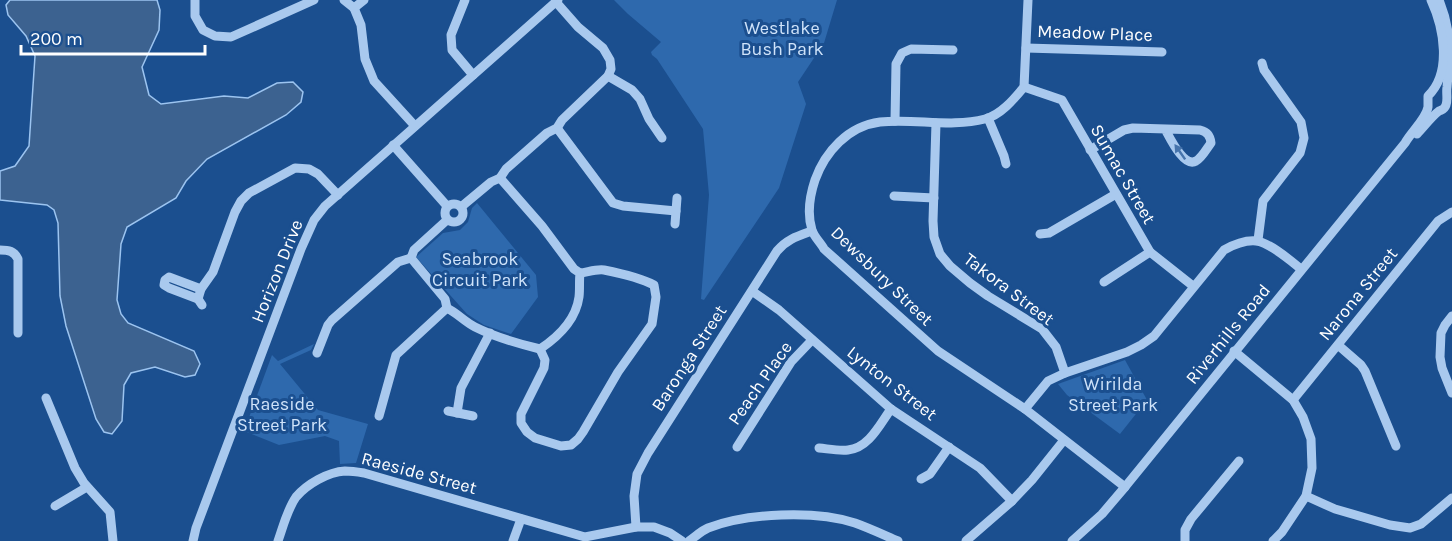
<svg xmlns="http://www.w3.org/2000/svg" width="1452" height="541" font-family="Karla,sans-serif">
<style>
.green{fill:#2e69ad}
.water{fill:#3c6290;stroke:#9cc4f0;stroke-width:1.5}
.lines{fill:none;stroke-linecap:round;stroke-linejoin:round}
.minor{stroke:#a9c9ee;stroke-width:9}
.oneway{fill:#4674ac}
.labels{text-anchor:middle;stroke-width:6;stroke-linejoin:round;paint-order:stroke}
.park-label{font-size:18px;fill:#cfe3fa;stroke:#1b4f8f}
.street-label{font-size:18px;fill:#fff;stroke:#1b4f8f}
</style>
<rect width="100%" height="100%" fill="#1b4f8f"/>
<!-- green -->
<g class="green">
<polygon points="614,0 837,0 824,43 798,82 806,104 779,188 704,300 701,299 709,195 703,129 657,59 652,55 651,52 661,42 628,14"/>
<polygon points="477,203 536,275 538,297 511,334 484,325 467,314 416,257 443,233 460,230 468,222 472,208"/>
<polygon points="314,344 311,350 280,364 318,410 368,424 356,463 340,464 339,441 325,436 279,445 244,431 272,355 278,361"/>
<polygon points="1125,360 1147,400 1120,434 1067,395 1058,384"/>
</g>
<!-- water -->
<polygon class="water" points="10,0 157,0 160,10 159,30 142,67 149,95 161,104 224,96 248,98 277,83 293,82 303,92 301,102 286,115 207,159 186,181 176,198 127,227 121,244 117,300 121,314 128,323 194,351 200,364 195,375 185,377 155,367 131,373 124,385 122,421 112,434 104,432 96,419 66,326 60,296 58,223 54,210 47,205 0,200 0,171 15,166 29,146 35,56 26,36 8,15 6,5"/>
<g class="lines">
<!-- minor -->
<g class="minor">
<polyline points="195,0 195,16 203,30 215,36 231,37 314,0"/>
<polyline points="344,0 354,8 361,25 365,59 374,81 415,126"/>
<polyline points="465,0 451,35 452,50 473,75"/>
<path d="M1028,0L1024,87C1014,99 1001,115 985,119C951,128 914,118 880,122C848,126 825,152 815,180C810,195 807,214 812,230C814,237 821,243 824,249L938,351L1025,409L1125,487"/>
<polyline points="354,8 364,0"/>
<polyline points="1026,48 1162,52"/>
<polyline points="608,76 632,90 640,99 649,119 662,138"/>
<polyline points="1024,87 1062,100 1150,252 1193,286"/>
<polyline points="988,118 1004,156 1006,164"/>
<polyline points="895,121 896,64 902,53 911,49 953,50"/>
<polyline points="936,123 933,221 934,237 940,254 950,266 970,283 988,296 1042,329 1056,347 1065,373"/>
<polyline points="557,128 613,203 623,206 676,211"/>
<path d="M1417,134C1424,127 1431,117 1439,111C1443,109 1444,110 1446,105C1448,100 1446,93 1447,87C1450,53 1452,32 1439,0"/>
<polyline points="393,145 447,206"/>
<path d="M1090,150L1124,130L1133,128L1200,130C1207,132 1210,135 1211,143C1207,148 1202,158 1196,161C1184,168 1170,138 1165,129"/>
<polyline points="894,196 934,198"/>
<circle cx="454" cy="213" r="9"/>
<polyline points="461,207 491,182 500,178 506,169 547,133 557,128 562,120 608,76 611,69 610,60 603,48 578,27 556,2"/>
<path d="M447,220L414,250L411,258L445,299L447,308C457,313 465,322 475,327C495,337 519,344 540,349C558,337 576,319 579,297C580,289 579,281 580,273L574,269L542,226L500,178"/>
<polyline points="675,224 677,198"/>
<polyline points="1040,234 1049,233 1116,194"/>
<polyline points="1258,240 1263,201 1300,153 1304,138 1301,122 1264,70 1262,63"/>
<path d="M0,250C9,250 14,251 18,259V333"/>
<polyline points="1104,282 1150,252"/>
<polyline points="752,291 779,310 891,409 980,468 1012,501"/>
<polyline points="198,299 169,288 164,285 165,280 169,277 201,289"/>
<polyline points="202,305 198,299 201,289 213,272 235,212 241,201 249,193 295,168 309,169 318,174 338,195"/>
<polyline points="1452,316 1445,325 1441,333 1440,357 1442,368 1452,393"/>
<polyline points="1338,345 1361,365 1365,371 1396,446"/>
<path d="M540,349L545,360L544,368L521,414V423L527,432L535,438L561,446L571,445L578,439L583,432L618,372L652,324L656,297L654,285C641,278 619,273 604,270C596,269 588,272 580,273"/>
<polyline points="1234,351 1293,400 1303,417 1311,439 1312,468 1306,496 1282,532 1273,541"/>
<polyline points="317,353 328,325 332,320 398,262 411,258"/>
<polyline points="46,398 75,468 84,483 110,512 113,541"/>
<polyline points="1293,400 1438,221 1452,212"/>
<path d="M1025,409L1048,381L1065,373L1127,352L1141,345L1154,336L1224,250C1233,245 1245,240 1256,241C1269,242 1291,261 1301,269"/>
<polyline points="448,411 473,416"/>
<polyline points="457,413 461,388 490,333"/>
<polyline points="379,416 396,355 447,308"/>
<polyline points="737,447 791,362 812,340"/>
<path d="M819,448C829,449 839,451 848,450C869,448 880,424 891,409"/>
<polyline points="921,479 930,474 949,447"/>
<polyline points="1306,496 1335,509 1390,525 1410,528 1421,524 1452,498"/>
<polyline points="55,506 87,487"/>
<path d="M636,527L634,496L637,474L648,453L777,251C787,239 798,236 812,231"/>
<polyline points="193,541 196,528 301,249 314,220 325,206 558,0"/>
<path d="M278,541C283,527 287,510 296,497C307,484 328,472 345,471C351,471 358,472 364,473L585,537L636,527H654L670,533L682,541"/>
<polyline points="513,541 521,519"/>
<path d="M689,541C695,537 701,531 708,528C747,513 815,510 855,523C869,528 884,535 898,541"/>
<polyline points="966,541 1012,501 1032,480 1064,440"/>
<path d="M1072,541L1102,514L1125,487L1405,143C1411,132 1426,119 1428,107C1428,103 1428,100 1428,96C1452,73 1444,28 1431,0"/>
<polyline points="1185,541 1185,530 1191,519 1239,461"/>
</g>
</g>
<!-- one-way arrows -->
<defs><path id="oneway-solid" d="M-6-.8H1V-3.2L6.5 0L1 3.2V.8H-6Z" transform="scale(1.5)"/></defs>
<use class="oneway" href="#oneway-solid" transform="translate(1180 152) rotate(-125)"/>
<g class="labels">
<!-- park labels -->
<g class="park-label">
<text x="782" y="34">Westlake<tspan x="782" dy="21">Bush Park</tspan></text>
<text x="480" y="265">Seabrook<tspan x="480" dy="21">Circuit Park</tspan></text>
<text x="1113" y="390">Wirilda<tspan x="1113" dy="21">Street Park</tspan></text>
<text x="282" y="410">Raeside<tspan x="282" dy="21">Street Park</tspan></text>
</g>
<!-- street labels -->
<g class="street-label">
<text transform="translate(1095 33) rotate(2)" y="6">Meadow Place</text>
<text transform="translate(1123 174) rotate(60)" y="6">Sumac Street</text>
<text transform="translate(277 271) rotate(-68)" y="6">Horizon Drive</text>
<text transform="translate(882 276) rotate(44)" y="6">Dewsbury Street</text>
<text transform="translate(1009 289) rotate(37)" y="6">Takora Street</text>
<text transform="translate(1358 294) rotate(-51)" y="6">Narona Street</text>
<text transform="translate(1228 334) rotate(-51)" y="6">Riverhills Road</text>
<text transform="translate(689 358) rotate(-57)" y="6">Baronga Street</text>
<text transform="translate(760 383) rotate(-55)" y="6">Peach Place</text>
<text transform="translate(892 383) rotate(38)" y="6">Lynton Street</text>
<text transform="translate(419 473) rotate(15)" y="6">Raeside Street</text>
</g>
</g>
<!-- scale -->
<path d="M21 45v9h184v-9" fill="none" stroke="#ffffff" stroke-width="3"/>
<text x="30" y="45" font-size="18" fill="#ffffff" stroke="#1b4f8f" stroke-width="4.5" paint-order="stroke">200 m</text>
</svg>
